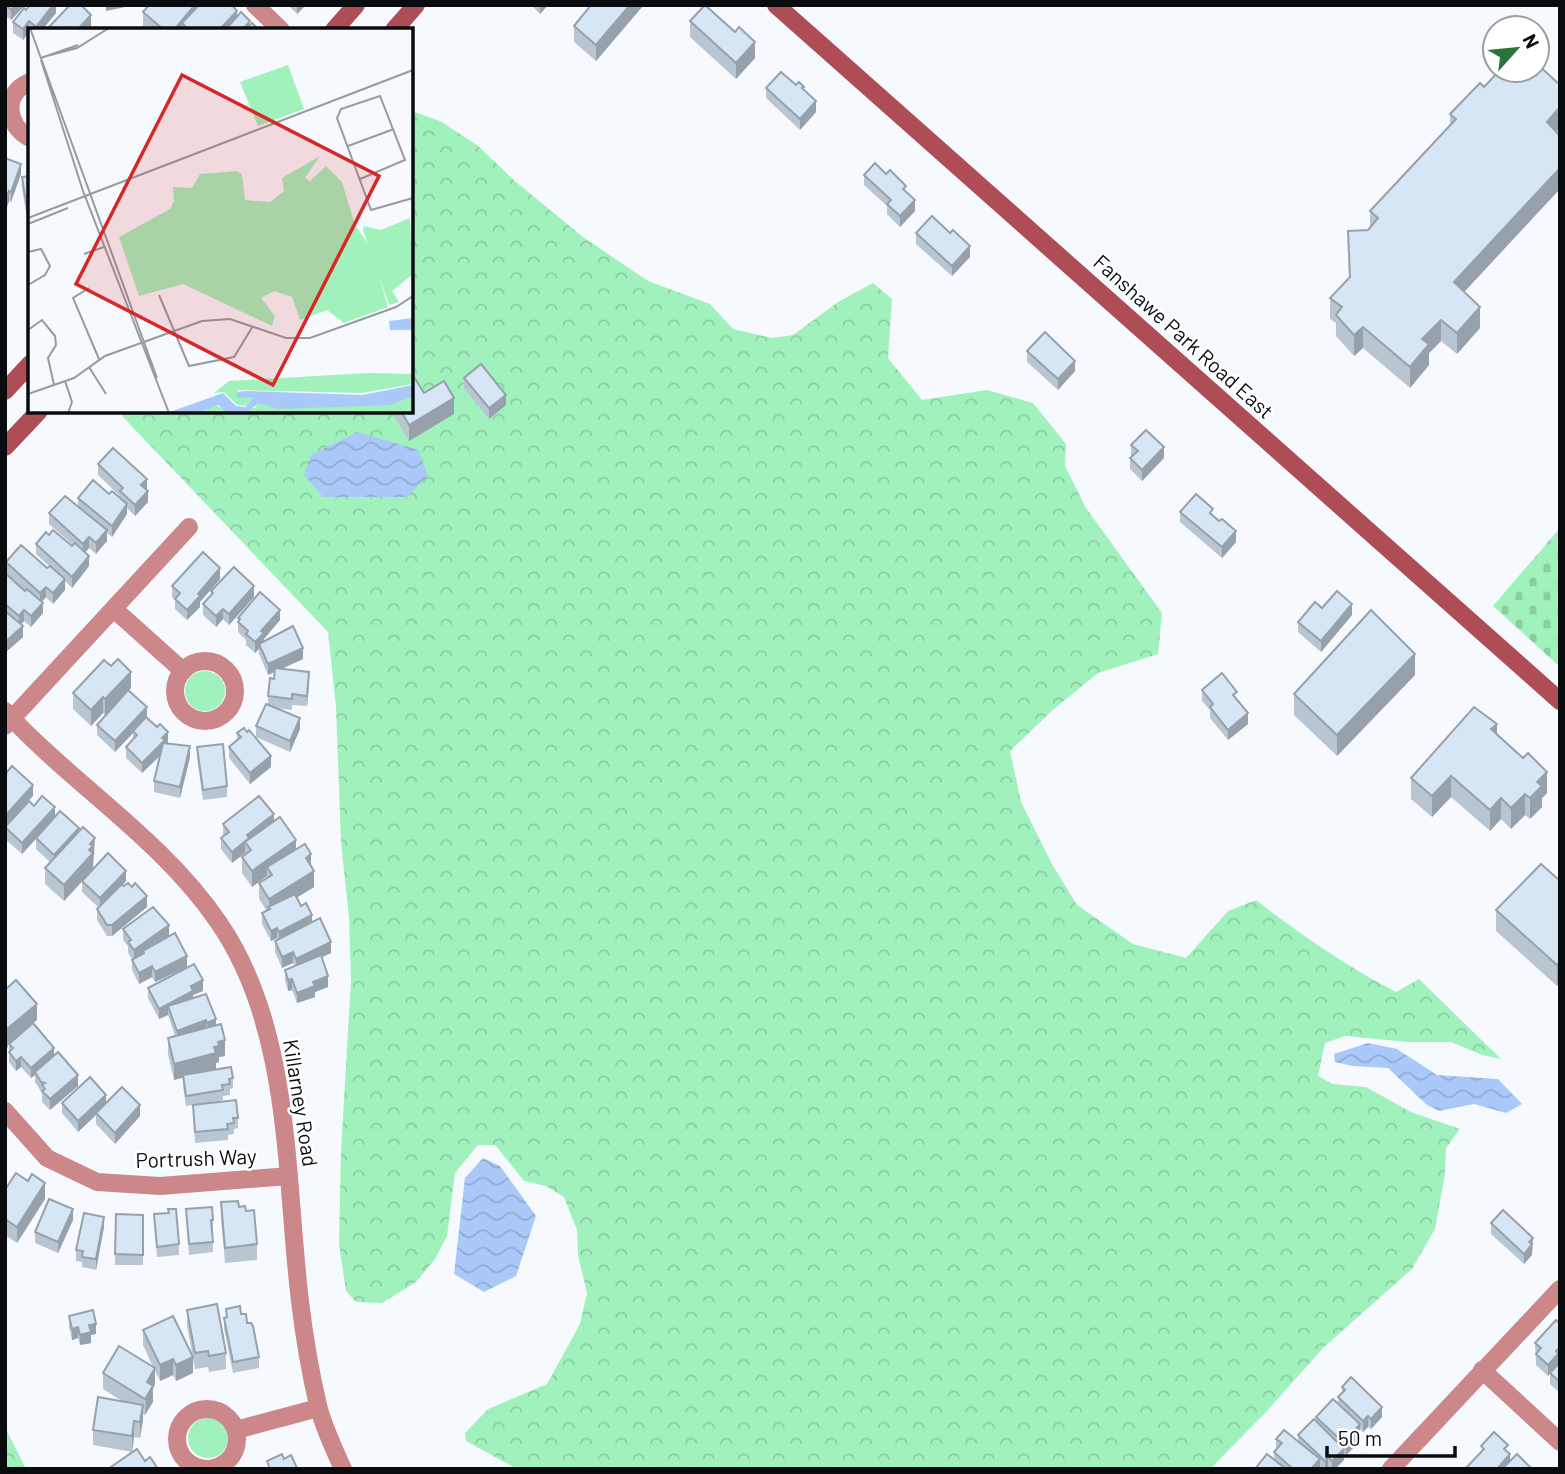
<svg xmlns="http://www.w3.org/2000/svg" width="1565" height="1474" font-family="Barlow,sans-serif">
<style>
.green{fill:#a1f1bd}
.forest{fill:url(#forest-crowns)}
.cemetery{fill:url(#cemetery-stones)}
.water{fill:url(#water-waves)}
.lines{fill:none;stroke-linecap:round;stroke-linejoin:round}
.minor{stroke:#cb878a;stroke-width:18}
.tertiary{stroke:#cb878a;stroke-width:18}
.secondary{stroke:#ae4d55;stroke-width:18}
.wall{fill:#b9c6d2}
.shaded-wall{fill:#96a1ab}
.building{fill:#d7e6f4;stroke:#96a1ab;stroke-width:2}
.labels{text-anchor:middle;stroke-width:5;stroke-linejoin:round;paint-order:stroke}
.street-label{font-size:21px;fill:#090c0e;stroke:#fff}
.inset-road{fill:none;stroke:#979b9e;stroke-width:2}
.view{fill:#d62828;fill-opacity:0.15;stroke:#d62828;stroke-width:3.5}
.inset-edge{fill:none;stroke:#090c0e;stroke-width:3.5}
</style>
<defs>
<pattern id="forest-crowns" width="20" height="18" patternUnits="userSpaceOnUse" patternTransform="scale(1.75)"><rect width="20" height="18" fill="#a1f1bd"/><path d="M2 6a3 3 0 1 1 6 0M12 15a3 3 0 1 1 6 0" fill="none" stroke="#89cda1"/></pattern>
<pattern id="cemetery-stones" width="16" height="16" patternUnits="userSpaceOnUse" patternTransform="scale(1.75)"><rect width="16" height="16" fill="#a1f1bd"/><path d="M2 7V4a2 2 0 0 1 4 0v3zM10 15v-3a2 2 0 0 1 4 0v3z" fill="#89cda1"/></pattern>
<pattern id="water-waves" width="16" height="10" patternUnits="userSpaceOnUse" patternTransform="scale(1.75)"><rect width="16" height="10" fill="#aac9f9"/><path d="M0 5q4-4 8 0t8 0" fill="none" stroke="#91abd4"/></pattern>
</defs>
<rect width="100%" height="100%" fill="#f6fafe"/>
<!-- green -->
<g class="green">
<circle cx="205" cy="691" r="20"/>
<circle cx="208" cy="1438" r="20"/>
</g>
<!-- forest -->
<g class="forest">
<path d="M412,111L440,121L477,145L516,182L583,237L648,281L710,304L733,329L772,338L793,335L838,302L873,283L892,299L888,358L922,400L987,390L1033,403L1066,444L1065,466L1086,508L1162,613L1158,654L1098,673L1054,709L1010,751L1021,802L1052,864L1077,905L1133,944L1186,958L1228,911L1256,900C1301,935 1346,966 1396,992L1419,979L1501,1059L1482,1055L1451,1042H1408L1345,1036L1325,1043L1318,1076L1333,1084L1366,1087L1411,1112L1460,1129L1446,1148L1445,1174L1435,1229L1412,1269L1323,1348L1266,1412L1210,1469H517L466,1441L465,1433L488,1409L547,1384L580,1324L587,1293L578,1255L577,1230L564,1197L546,1186L524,1181L495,1145H478L455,1173L447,1236L435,1259L416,1282L382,1303L356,1302L346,1291L339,1244L341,1150L351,980L349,918L341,842L336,707L328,632L122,416L125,411H411Z"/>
<polygon points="5,1427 26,1469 5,1469"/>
</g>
<!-- cemetery -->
<polygon class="cemetery" points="1560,528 1560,667 1493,606"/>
<!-- water -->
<g class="water">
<polygon points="357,432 419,450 428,476 407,497 323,497 304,475 311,455"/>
<polygon points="1368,1043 1397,1049 1437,1075 1498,1079 1522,1104 1506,1113 1474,1104 1439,1111 1427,1105 1388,1068 1353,1066 1335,1062 1334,1054"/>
<polygon points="483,1158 500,1166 536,1216 516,1276 484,1292 454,1274 465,1178"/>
</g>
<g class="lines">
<!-- minor -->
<g class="minor">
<polyline points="255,5 281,30"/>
<path d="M30,82C2,93 6,126 30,138"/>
<polyline points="115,610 183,671"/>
<circle cx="205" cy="691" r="30"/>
<polyline points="5,726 189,527"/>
<polyline points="5,1111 47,1158 97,1182 160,1186 289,1176"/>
<polyline points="1482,1370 1560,1442"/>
<circle cx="207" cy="1439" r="30"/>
<polyline points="236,1430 318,1408"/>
<polyline points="1391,1469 1560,1289"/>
</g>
<!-- tertiary -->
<path class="tertiary" d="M5,711C73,785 162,839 219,923C292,1029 285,1178 300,1301C304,1335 310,1371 318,1405C323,1426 334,1449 343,1469"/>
<!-- secondary -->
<g class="secondary">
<polyline points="776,5 1560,701"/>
<polyline points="334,30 356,5"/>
<polyline points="394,30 416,5"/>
<polyline points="5,391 30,364"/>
<polyline points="5,447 39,411"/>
</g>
</g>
<!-- wall -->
<g class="wall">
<polygon points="5,5 25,5 11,20 5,15"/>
<polygon points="56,5 56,13 42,30 30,30 30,33 29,32 23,40 13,33 13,22"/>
<polygon points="198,5 198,7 237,17 259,30 146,30 143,28 143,12"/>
<polygon points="288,5 306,5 297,14"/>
<polygon points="531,5 548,5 540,14"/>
<polygon points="642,5 642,7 596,61 574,42 574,26"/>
<polygon points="690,21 735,32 755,58 736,79 690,37"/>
<polygon points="796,85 804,90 816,112 800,130 766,98 766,88"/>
<polygon points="1560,85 1560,128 1556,132 1464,292 1480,328 1457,354 1441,341 1429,353 1429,365 1410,388 1363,348 1354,356 1336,336 1336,323 1330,319 1330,298 1349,278 1348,231 1368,230 1370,228 1370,211 1450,125 1450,114 1484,87"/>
<polygon points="5,158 21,174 11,202 9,201 7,207 5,207"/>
<polygon points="30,167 30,218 27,219 22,188 22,177 30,176"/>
<polygon points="864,175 906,192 915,211 900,227 887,214 887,206 864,185"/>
<polygon points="916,233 970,257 952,276 916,244"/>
<polygon points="1027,351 1075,371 1058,390 1027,362"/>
<polygon points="464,378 506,405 489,419 464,388"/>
<polygon points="424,393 454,414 409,441 391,411 411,411"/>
<polygon points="1131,445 1164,458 1142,481 1130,469 1130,458 1132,457 1131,456"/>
<polygon points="98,464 147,490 148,502 135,516 127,508 127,514 112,537 107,533 107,541 96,554 89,548 85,552 89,566 72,588 65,581 65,590 53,604 46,597 42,602 43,613 31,627 24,621 21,625 23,637 5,653 6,562 47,568 49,566 36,554 36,544 49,535 72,546 73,545 49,524 49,513 78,506 78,498 109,494 120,498 120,496 98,475"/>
<polygon points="1180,512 1236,542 1222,558 1180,522"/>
<polygon points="220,579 200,602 200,607 187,620 175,609 175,600 172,597 172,586"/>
<polygon points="211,591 254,597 229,625 223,619 216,627 203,615 203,604 211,596"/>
<polygon points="1322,608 1352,615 1321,652 1298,632 1298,622"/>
<polygon points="238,618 280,620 264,639 264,641 303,659 281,669 309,683 307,706 292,705 292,710 276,708 300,729 290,752 256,737 256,726 268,705 268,696 274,679 275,672 268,675 259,654 259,649 255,653 246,645 246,640 238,632"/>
<polygon points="1415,675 1337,756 1294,715 1294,694"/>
<polygon points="131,688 129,690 147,717 168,743 167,744 190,757 180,798 154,792 154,781 160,756 142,773 126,758 126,747 133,740 133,733 115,752 97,735 97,725 105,715 103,713 91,726 73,709 73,693"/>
<polygon points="1202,690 1248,724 1228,740 1210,718 1210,710 1202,701"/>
<polygon points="237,733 271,767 250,784 229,758 229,747 237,740"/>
<polygon points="1497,734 1547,793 1542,798 1542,807 1530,819 1525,815 1511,829 1501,819 1490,831 1451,797 1432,817 1411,799 1411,778"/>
<polygon points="197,747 227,786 227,797 203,800 197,758"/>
<polygon points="34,806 79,831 95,854 93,856 93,869 126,881 123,885 147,907 112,936 107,936 97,920 97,909 98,907 82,892 82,882 64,901 45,884 45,868 50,862 36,849 36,839 22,854 5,839 5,827"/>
<polygon points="274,821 296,849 311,866 314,887 296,898 301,906 312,921 331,953 322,957 328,987 315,992 315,997 297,1003 292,990 288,991 285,981 285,970 295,966 293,963 282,968 275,952 275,941 278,939 277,938 271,941 262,924 262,913 267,911 259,899 259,883 267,878 267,876 252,887 242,873 242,857 245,855 245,853 232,863 221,849 221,838 224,836 223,835 223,824"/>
<polygon points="1560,881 1560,983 1557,986 1496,931 1496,910"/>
<polygon points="123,929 169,936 163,940 187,967 155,982 152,977 139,984 132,970 132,959 128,953 128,946 123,940"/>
<polygon points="148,988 203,991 193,995 193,998 216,1026 225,1056 219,1057 219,1062 216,1063 216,1069 207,1071 233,1078 233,1088 230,1089 230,1095 223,1096 223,1100 202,1104 238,1118 238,1128 234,1129 234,1134 228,1135 228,1140 195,1143 193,1105 186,1106 183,1086 183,1077 174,1080 168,1054 168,1038 175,1036 168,1015 159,1019 148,998"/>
<polygon points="9,1044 54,1055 78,1086 50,1110 42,1102 42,1093 35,1082 35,1075 31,1078 21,1067 16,1071 9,1062"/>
<polygon points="62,1103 106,1103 140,1116 115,1144 96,1124 96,1115 78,1132 62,1113"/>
<polygon points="5,1190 45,1199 17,1243 5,1235"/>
<polygon points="221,1202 239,1207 246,1211 257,1244 257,1260 225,1263 221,1218"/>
<polygon points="186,1209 213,1220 213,1231 212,1231 213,1252 189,1255"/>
<polygon points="116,1214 143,1215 143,1265 115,1265"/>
<polygon points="154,1214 179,1244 179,1255 157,1257"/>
<polygon points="73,1220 58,1253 35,1243 35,1232"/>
<polygon points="1491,1223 1533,1248 1532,1250 1532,1255 1524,1264 1491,1234"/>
<polygon points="104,1227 96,1270 82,1267 82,1262 76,1261 76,1250"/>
<polygon points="226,1309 241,1314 247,1323 259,1357 259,1368 233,1373 224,1329 224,1318 226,1317"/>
<polygon points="187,1310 226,1353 226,1369 209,1372 208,1367 195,1369 187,1326"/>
<polygon points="69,1316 96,1334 91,1335 91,1343 80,1345 78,1338 72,1340 69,1327"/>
<polygon points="1560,1324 1560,1358 1558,1359 1558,1364 1560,1362 1560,1393 1550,1384 1550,1374 1548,1376 1536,1365 1535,1343"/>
<polygon points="143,1330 193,1373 176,1381 173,1375 160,1381 155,1371 155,1384 153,1388 153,1402 145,1415 143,1414 140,1438 134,1437 132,1452 93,1445 93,1430 122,1401 103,1389 103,1373 153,1367 143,1345"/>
<polygon points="1342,1387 1382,1417 1371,1429 1368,1427 1363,1432 1360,1429 1360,1435 1358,1438 1358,1443 1346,1455 1344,1454 1344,1460 1335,1469 1321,1469 1320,1467 1320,1469 1255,1469 1274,1459 1274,1452 1276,1449 1276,1439 1298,1441 1298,1435 1316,1422 1316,1417 1338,1403 1338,1397 1342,1393"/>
</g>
<!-- shaded-wall -->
<g class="shaded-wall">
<polygon points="15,5 25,5 11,20 11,10"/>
<polygon points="53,5 56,5 56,13 42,30 36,30 36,27"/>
<polygon points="106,5 135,5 106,11"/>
<polygon points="195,5 198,5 198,18 182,23 182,30 174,30"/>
<polygon points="297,5 306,5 297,14"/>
<polygon points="540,5 548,5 540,14"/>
<polygon points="630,5 642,5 642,7 596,61 596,45"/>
<polygon points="237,11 237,27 234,30 219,30"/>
<polygon points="91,15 91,26 88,30 77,30"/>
<polygon points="29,21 29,32 23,40 23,29"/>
<polygon points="755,42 755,58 736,79 736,63"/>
<polygon points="816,101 816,112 800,130 800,119"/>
<polygon points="1560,107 1560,128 1547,143 1547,122"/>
<polygon points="21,164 21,174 11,202 11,192"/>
<polygon points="1560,168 1560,189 1454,303 1454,282"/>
<polygon points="9,191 9,201 7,207 7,196"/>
<polygon points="915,200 915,211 900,227 900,216"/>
<polygon points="970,246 970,257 952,276 952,266"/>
<polygon points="1480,307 1480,328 1457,354 1457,333"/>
<polygon points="1441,320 1441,341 1429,353 1429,365 1410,388 1410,367 1422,339"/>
<polygon points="1363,327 1363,348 1354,356 1354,335"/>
<polygon points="1075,361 1075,371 1058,390 1058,379"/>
<polygon points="506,395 506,405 489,419 489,408"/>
<polygon points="454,398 454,414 409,441 409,425"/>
<polygon points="1164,447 1164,458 1142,481 1142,470"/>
<polygon points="147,479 147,490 141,485"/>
<polygon points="148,491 148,502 135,516 135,505"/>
<polygon points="127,504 127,514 112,537 112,526"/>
<polygon points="107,530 107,541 96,554 96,543"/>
<polygon points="1236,531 1236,542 1222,558 1222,547"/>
<polygon points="89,537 89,548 83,555 83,544"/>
<polygon points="89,556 89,566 72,588 72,577"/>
<polygon points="220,568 220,579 200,602 200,607 187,620 187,610 198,594"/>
<polygon points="65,579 65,590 53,604 53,593"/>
<polygon points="254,586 254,597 229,625 229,614"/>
<polygon points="46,587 46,597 40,604 40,593"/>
<polygon points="43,603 43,613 31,627 31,616"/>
<polygon points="1352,604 1352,615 1321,652 1321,641"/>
<polygon points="223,609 223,619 216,627 216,616"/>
<polygon points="24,610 24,621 19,627 19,616"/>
<polygon points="280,610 280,620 264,639 264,644 259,644 259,649 255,653 255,642 261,631"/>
<polygon points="23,626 23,637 5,653 5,642"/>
<polygon points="303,648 303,659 268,675 268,664"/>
<polygon points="1415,654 1415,675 1337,756 1337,735"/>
<polygon points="131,672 131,688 105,715 105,699"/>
<polygon points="309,672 309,683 307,706 307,696"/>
<polygon points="103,697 103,713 91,726 91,710"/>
<polygon points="147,707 147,718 133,731 133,733 115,752 115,741"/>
<polygon points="1248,713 1248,724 1228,740 1228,730"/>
<polygon points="300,718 300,729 290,752 290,741"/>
<polygon points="1497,724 1497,746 1491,729"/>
<polygon points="168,732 168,743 165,746 165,751 142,773 142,763"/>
<polygon points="190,746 190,757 180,798 180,787"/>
<polygon points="271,756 271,767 250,784 250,773"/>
<polygon points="1547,772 1547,793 1542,798 1542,807 1530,819 1530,798 1537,782"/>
<polygon points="1451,776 1451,797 1432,817 1432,796"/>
<polygon points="33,785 33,796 6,825 6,815"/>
<polygon points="1525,794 1525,815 1511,829 1511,808"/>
<polygon points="1501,798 1501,819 1490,831 1490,810"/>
<polygon points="55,807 55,818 22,854 22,843"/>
<polygon points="274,814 274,824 247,846 245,842 245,853 232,863 232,852 247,835"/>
<polygon points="79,828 79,839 54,866 54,855"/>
<polygon points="95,838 93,869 64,901 64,885 90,844"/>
<polygon points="296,840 296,855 267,867 267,876 252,887 252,871"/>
<polygon points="311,854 311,870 306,858"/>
<polygon points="126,871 126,881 100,909 100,898"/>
<polygon points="314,871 314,887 270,914 269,899"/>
<polygon points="147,896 147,907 112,936 112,925"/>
<polygon points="312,915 312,926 279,943 279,932"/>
<polygon points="169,925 169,936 144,954 143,951 143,955 134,961 134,950"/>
<polygon points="277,928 277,938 271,941 271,931"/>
<polygon points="331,942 331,953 296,969 296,959"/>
<polygon points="293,952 293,963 282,968 282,957"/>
<polygon points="187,956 187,967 155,982 155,972"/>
<polygon points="1560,961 1560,983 1557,986 1557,965"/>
<polygon points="152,966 152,977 139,984 139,973"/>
<polygon points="328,976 328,987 315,992 315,997 297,1003 297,993 313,982"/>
<polygon points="292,979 292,990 288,991 288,980"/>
<polygon points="203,980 203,991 193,995 193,1001 168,1006 168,1015 159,1019 159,1009 191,986"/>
<polygon points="37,1004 37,1020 8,1044 8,1047 5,1049 5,1033 7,1029"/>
<polygon points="216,1019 216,1030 207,1033 207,1023"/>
<polygon points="206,1020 206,1031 177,1042 177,1031"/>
<polygon points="225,1040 225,1056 219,1057 219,1062 216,1063 216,1069 174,1080 174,1064 214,1047 218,1042"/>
<polygon points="54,1048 54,1059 35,1072 35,1075 31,1078 31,1068"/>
<polygon points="21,1057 21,1067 16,1071 16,1061"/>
<polygon points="78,1075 78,1086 50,1110 50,1099"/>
<polygon points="106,1095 106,1106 96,1113 96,1115 78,1132 78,1121"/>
<polygon points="140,1105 140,1116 115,1144 115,1133"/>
<polygon points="45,1183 45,1199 17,1243 17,1227"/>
<polygon points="73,1209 73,1220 58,1253 58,1242"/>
<polygon points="104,1217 104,1227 96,1270 96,1259"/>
<polygon points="1533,1238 1532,1255 1524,1264 1524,1254 1529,1242"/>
<polygon points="96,1324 96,1334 91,1335 91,1343 80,1345 80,1335 89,1325"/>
<polygon points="78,1327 78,1338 72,1340 72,1329"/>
<polygon points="1560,1347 1558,1364 1548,1376 1548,1365 1556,1351"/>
<polygon points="193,1357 193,1373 176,1381 176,1365"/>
<polygon points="173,1359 173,1375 160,1381 160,1365"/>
<polygon points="155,1368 155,1384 153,1388 153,1402 145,1415 147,1382"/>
<polygon points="143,1405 143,1421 140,1438 140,1422"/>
<polygon points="1382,1407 1382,1417 1371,1429 1371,1419"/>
<polygon points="1368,1416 1368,1427 1363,1432 1363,1421"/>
<polygon points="134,1421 134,1437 132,1452 132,1436"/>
<polygon points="1360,1424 1360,1435 1358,1438 1358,1443 1346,1455 1346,1445 1355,1430"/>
<polygon points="1344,1449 1344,1460 1335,1469 1332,1469 1332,1461"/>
<polygon points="1510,1454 1510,1465 1504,1467 1504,1469 1497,1469"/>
<polygon points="1328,1457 1328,1468 1325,1469 1325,1461"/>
<polygon points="1320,1459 1320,1469 1311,1469"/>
</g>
<!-- building -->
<g class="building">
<polygon points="7,5 15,5 11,10"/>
<polygon points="30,5 53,5 36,27 29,21 23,29 13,22 24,8 26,10"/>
<polygon points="70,5 81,5 91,15 77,30 69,30 66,27 64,30 49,30 48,28"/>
<polygon points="149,5 195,5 174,30 164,30 143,12"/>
<polygon points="199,5 232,5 237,11 219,30 189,30 182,23"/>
<polygon points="591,5 630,5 596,45 574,26"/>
<polygon points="705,5 735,32 739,27 755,42 736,63 690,21"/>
<polygon points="241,12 250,21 244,28 245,29 252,23 259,30 225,30"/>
<polygon points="1537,64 1560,85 1560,107 1547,122 1560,136 1560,168 1454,282 1480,307 1457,333 1441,320 1422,339 1429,344 1410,367 1363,327 1354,335 1336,315 1342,307 1330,298 1350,277 1348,231 1368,230 1378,218 1370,211 1456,119 1450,114 1480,83 1484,87 1500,70 1537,70"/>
<polygon points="781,72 796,85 799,82 804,87 802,88 816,101 800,119 766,88"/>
<polygon points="5,158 21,164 11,192 9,191 7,196 5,196"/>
<polygon points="875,163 886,174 890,170 906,186 903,189 915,200 900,216 887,204 891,200 864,175"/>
<polygon points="30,176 30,207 27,208 22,177"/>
<polygon points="932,216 950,233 953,230 970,246 952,266 916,233"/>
<polygon points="1045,332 1075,361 1058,379 1027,351"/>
<polygon points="481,364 506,395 489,408 464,378"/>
<polygon points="414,377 424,393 444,381 454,398 409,425 401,411 411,411 411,379"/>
<polygon points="1146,430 1164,447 1142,470 1130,458 1138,451 1131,445"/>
<polygon points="113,448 147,479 141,485 148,491 135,505 120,491 123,488 98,464"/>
<polygon points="93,480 109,494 112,491 127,504 112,526 78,498"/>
<polygon points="1196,494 1213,509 1210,513 1219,521 1222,519 1236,531 1222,547 1180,512"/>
<polygon points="65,496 107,530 96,543 89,537 83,544 49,513"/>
<polygon points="53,530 72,546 75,543 89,556 72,577 36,544 46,532 49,535"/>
<polygon points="21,545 47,568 50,566 65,579 53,593 46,587 40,593 6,562"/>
<polygon points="203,552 220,568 198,594 200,596 187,610 175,599 180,593 172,586"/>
<polygon points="234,567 254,586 229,614 223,609 216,616 203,604 213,593 211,591"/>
<polygon points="5,573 25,591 27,589 43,603 31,616 24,610 19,616 5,604"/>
<polygon points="1337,591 1352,604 1321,641 1298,622 1315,602 1322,608"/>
<polygon points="260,592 280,610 261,631 264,633 255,642 246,634 248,631 238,622 240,619 238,618"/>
<polygon points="1371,610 1415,654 1337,735 1294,694"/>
<polygon points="5,611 23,626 5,642"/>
<polygon points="293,626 303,648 268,664 259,644"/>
<polygon points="118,659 131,672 105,699 103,697 91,710 73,693 104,660 111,666"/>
<polygon points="275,668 309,672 307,696 292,694 292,699 268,696 270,678 274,679"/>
<polygon points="1222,673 1237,692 1233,695 1248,713 1228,730 1210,707 1213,704 1202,690"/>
<polygon points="128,690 147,707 115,741 97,725"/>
<polygon points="266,704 300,718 290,741 256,726"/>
<polygon points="1474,707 1497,724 1491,729 1523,758 1528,753 1547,772 1537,782 1542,786 1530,798 1525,794 1511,808 1501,798 1490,810 1451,776 1432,796 1411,778"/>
<polygon points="146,717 157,727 160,724 168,732 162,738 165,740 142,763 126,747 137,735 133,731"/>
<polygon points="244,728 247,732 249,730 271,756 250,773 229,747 241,737 237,733"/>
<polygon points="163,743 190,746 180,787 154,781"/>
<polygon points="223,744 227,786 203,790 197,747"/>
<polygon points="12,766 33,785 6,815 5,774"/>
<polygon points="42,796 55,807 22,843 5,827 29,801 34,806"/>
<polygon points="259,796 274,814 247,835 249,838 232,852 221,838 229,832 223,824"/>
<polygon points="60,811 79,828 54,855 36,838"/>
<polygon points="280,817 296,840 252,871 242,857 251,850 245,842"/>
<polygon points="83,827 95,838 90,844 93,846 89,850 93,853 64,885 45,868"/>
<polygon points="305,844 311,854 306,858 314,871 269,899 259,883 272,875 267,867"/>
<polygon points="108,853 126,871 100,898 82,881"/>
<polygon points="1541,864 1560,881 1560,961 1557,965 1496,910"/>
<polygon points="128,883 132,887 135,883 147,896 112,925 107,925 97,909 121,885 124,886"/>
<polygon points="295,894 301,906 306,903 312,915 279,932 277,928 271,931 262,913 270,909 268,907"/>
<polygon points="153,907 169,925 134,950 128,942 131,940 123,929"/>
<polygon points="320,918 331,942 296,959 293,952 282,957 275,941"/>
<polygon points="175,933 187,956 155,972 152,966 139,973 132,960 144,953 143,951"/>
<polygon points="321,955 328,976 313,982 315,986 297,993 292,979 288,980 285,970"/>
<polygon points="194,964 203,980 191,986 193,991 159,1009 148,988"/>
<polygon points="16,980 37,1004 7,1029 8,1031 5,1033 5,990"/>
<polygon points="206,994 216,1019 207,1023 206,1020 177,1031 168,1006"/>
<polygon points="33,1023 54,1048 31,1068 21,1057 16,1061 9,1052 13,1048 9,1044"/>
<polygon points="221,1024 225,1040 218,1042 219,1046 214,1047 216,1053 174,1064 168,1038"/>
<polygon points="58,1052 78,1075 50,1099 42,1091 45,1089 42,1085 45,1083 41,1082 35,1072"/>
<polygon points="231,1067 233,1078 229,1079 230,1084 222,1085 223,1090 186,1096 183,1075"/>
<polygon points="90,1077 106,1095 78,1121 62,1103"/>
<polygon points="122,1087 140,1105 115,1133 96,1113"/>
<polygon points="236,1100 238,1118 233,1118 234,1123 227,1124 228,1129 195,1132 193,1105"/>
<polygon points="16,1173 28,1181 32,1174 45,1183 17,1227 5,1219 5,1190"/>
<polygon points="49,1199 73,1209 58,1242 35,1232"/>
<polygon points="238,1201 239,1207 245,1206 246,1211 254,1210 257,1244 225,1248 221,1202"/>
<polygon points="212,1207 213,1220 211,1220 213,1242 189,1244 186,1209"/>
<polygon points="168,1209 176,1209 179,1244 157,1247 154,1214 169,1213"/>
<polygon points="1503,1210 1533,1238 1529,1242 1532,1244 1524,1254 1491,1223"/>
<polygon points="84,1213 104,1217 96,1259 82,1257 83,1251 76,1250"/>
<polygon points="116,1214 143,1215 143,1255 115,1254"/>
<polygon points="217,1304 226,1353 209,1356 208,1351 195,1353 187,1310"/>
<polygon points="240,1306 241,1314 246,1314 247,1323 251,1323 253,1326 259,1357 233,1362 224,1318 227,1317 226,1309"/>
<polygon points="93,1310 96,1324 89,1325 91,1332 80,1335 78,1327 72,1329 69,1316"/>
<polygon points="173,1316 193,1357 176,1365 173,1359 160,1365 143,1330"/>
<polygon points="1556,1320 1560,1324 1560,1347 1556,1351 1558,1354 1548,1365 1536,1354 1541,1348 1535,1343"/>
<polygon points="119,1346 155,1368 147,1382 153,1386 145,1399 103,1373"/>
<polygon points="1560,1362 1560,1382 1550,1373"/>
<polygon points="1351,1377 1382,1407 1371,1419 1368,1416 1363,1421 1338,1397 1345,1390 1342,1387"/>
<polygon points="98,1397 143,1405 140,1422 134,1421 132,1436 93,1430"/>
<polygon points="1333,1399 1360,1424 1355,1430 1358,1432 1346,1445 1316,1417"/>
<polygon points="1314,1419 1344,1449 1332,1461 1328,1457 1325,1461 1298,1435"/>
<polygon points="1284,1430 1320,1459 1311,1469 1293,1469 1274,1452 1282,1443 1276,1439"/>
<polygon points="1494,1432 1508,1445 1504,1449 1510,1454 1497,1469 1465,1469 1484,1449 1481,1446"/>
<polygon points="137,1449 145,1461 150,1457 158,1469 108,1469"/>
<polygon points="282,1454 284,1459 291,1455 297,1468 295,1469 270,1469 267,1461"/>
<polygon points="1267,1454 1286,1469 1255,1469"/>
<polygon points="1517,1454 1531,1468 1530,1469 1506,1469 1504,1467"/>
</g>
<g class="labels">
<!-- street labels -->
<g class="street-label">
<text transform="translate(1183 337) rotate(42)" y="7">Fanshawe Park Road East</text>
<text transform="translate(300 1103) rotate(81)" y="7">Killarney Road</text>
<text transform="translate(196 1159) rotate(-2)" y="7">Portrush Way</text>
</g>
</g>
<!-- overview -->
<g transform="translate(28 28)">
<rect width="385" height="385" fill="#f6fafe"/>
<path d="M382,190L385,246L364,263L371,274L361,277L335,202L336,198L353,202Z" fill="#a1f1bd"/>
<path d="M292,128L277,150L282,153L298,138L314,154L327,197L343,220L360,279L316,295L299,282L272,292L264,269L246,263L233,270L247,288L244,298L155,256L111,268L91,209L142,181L146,173L145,159L164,160L172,146L209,143L214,146L217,172L242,174L256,163L254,150ZM341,345L385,346V356L334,365L210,362L209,368L226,367L219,378L209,377L196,364L186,365L201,353ZM385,368V385H168L183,376L200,382L227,380L231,374Z" fill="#a1f1bd"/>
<path d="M260,37L276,81L230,98L212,54Z" fill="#a1f1bd"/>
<path d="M385,290V302H362L361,293ZM385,357V368L363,377L249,381L231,375L218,385L199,384L190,377L171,385H139L195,365L208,378L218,379L225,369L209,370V364L218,363L334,367Z" fill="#aac9f9"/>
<path class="inset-road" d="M2,0L129,350M15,29L49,20L81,0M13,30L50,17M13,32L55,163L141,385M320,118L366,101M332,151L377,132L352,68L313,81L309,90L343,182L385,170M0,190L385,42M0,196L40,180M0,224L13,221L22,238L17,247L0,257M56,226L76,219M61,260L45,270L71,331M131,267L161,338L206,329L225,298M0,302L14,292L27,308L28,317L20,330L26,357M61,339L78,366M37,353L44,374L40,385M0,366L46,350L77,328L174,293L202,291L258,310H282L368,279L385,268"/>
<path class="view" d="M154,47L351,148L245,357L48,256Z"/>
<rect width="385" height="385" class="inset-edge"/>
</g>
<!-- border -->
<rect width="1565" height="1474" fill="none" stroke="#090c0e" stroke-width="14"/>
<!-- north arrow -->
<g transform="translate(1516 49) rotate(63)"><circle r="33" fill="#ffffff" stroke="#9d9e9f" stroke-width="2"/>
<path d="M0-5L12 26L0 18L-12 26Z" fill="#2c723d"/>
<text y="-10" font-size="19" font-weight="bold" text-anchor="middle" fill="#090c0e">N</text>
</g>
<!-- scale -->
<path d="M1327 1446v10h128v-10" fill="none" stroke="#090c0e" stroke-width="3.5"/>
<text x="1338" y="1446" font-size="21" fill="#090c0e" stroke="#ffffff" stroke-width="5" paint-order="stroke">50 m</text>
</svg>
